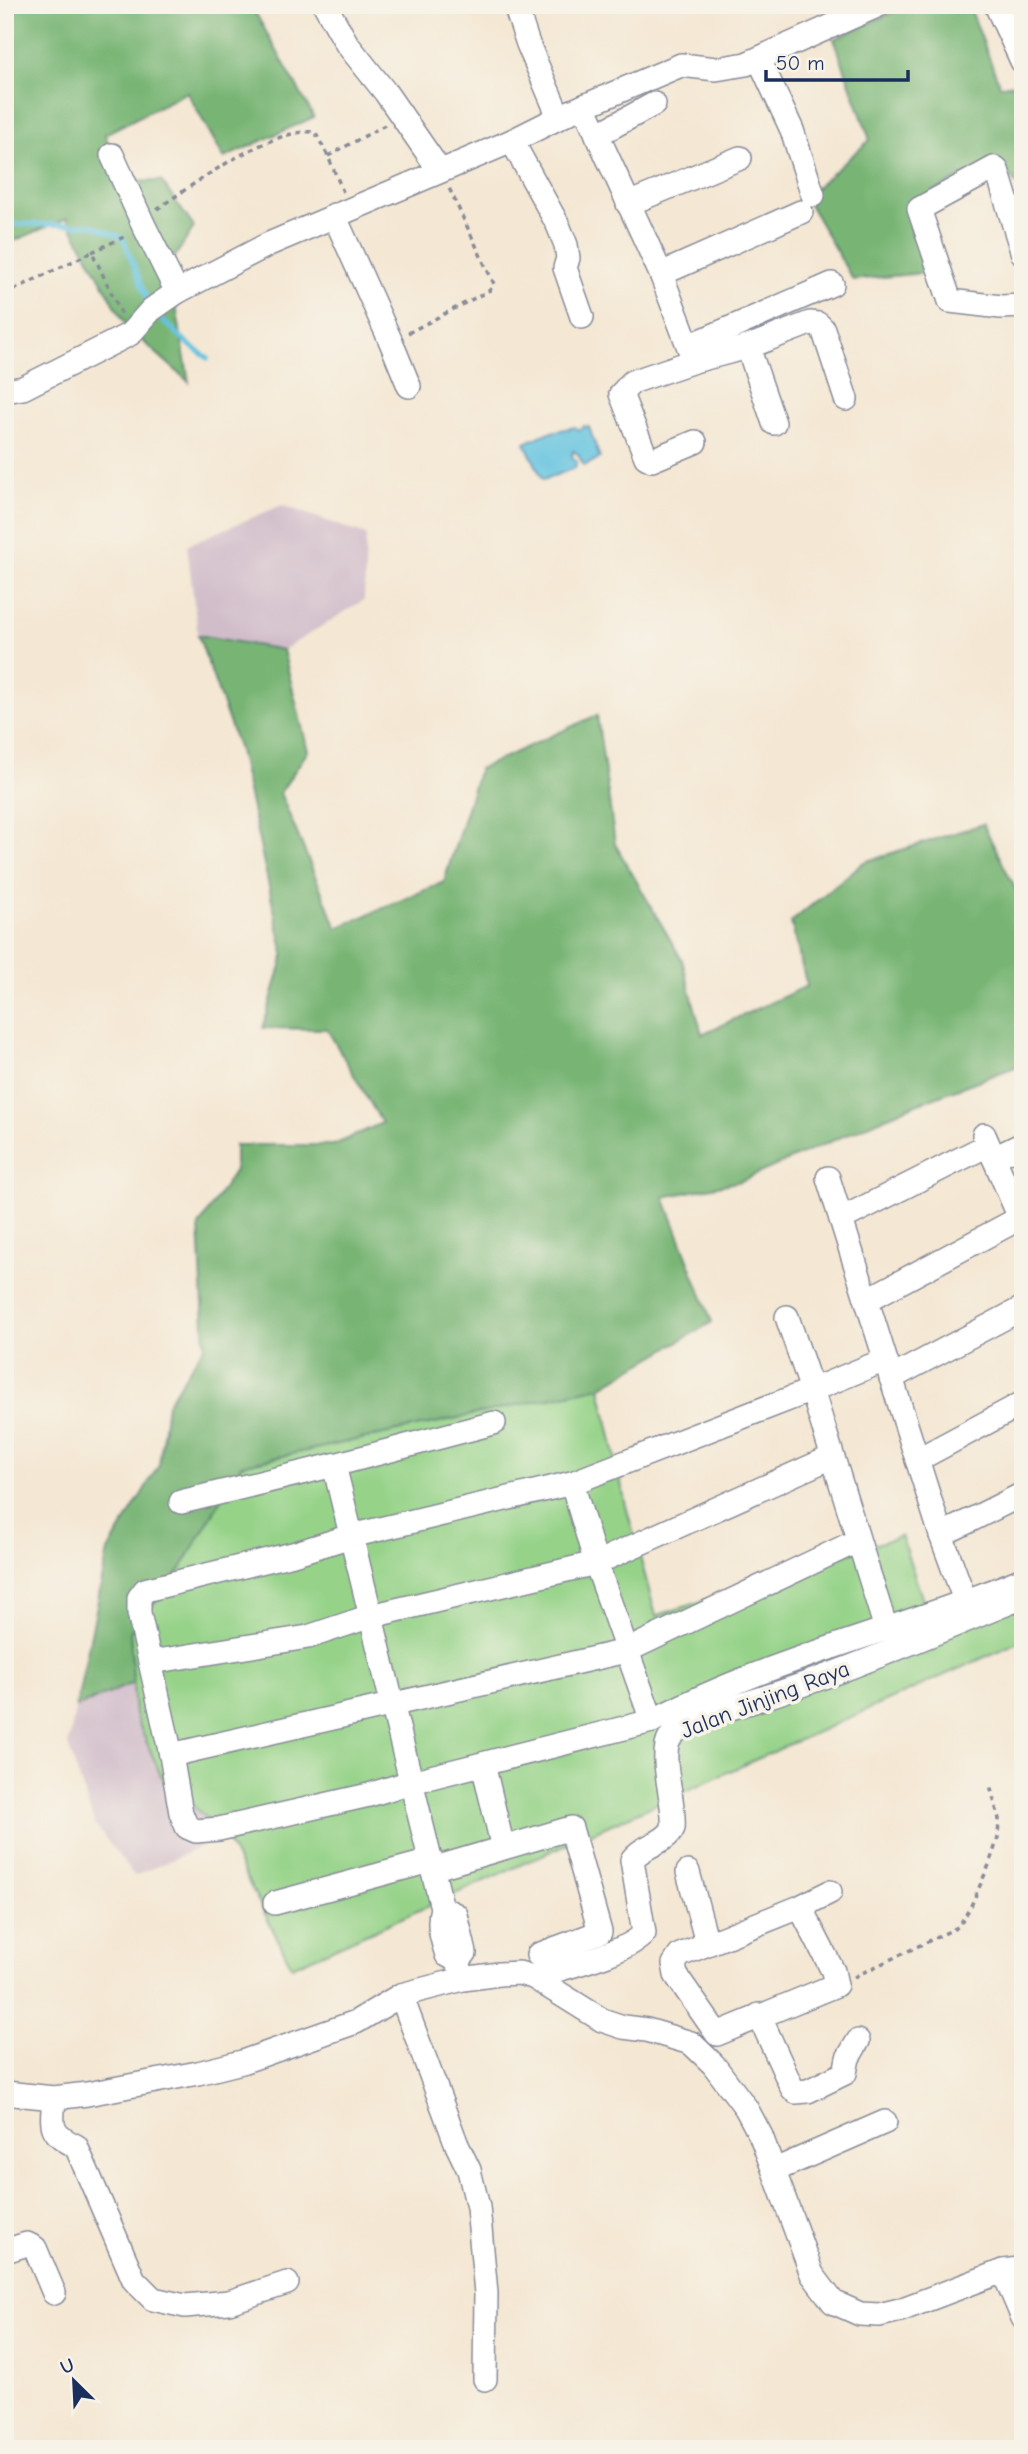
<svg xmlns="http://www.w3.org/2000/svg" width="1028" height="2454" font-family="'Comic Neue',sans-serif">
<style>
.industrial{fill:#d1bdca}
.green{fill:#96d389;stroke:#588174;stroke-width:2}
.forest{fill:#78b575;stroke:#4a726a;stroke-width:2}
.water{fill:#62c2e0;stroke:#3e789f;stroke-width:2}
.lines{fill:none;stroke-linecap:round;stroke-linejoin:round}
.stream{stroke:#62c2e0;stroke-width:5}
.minor-casing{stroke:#888b98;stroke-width:26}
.path{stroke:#888b98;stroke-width:3.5;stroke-dasharray:5 5;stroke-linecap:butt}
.minor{stroke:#fff;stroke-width:23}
.labels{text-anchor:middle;stroke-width:7;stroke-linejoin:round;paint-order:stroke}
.street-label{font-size:23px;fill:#1b2f5e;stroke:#f7f3e8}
</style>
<rect width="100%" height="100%" fill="#f7f3e8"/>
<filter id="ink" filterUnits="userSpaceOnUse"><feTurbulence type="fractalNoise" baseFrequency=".0143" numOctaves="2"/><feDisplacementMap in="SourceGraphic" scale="14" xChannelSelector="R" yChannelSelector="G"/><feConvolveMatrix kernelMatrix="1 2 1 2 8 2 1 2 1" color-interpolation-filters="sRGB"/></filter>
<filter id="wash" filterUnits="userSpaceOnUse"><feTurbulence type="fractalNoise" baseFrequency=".00686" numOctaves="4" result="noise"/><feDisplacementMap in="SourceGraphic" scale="28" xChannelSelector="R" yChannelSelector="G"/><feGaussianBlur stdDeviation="1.57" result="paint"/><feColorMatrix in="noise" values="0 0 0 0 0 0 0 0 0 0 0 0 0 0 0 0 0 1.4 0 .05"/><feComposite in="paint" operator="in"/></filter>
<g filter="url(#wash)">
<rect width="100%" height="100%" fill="#f4e7d3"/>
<!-- industrial -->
<g class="industrial">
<polygon points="282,505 366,535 364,600 283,650 198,635 187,545"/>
<polygon points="133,1683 135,1715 225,1836 135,1876 95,1825 68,1745 76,1707"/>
</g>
<!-- green -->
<polygon class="green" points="600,1387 626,1506 656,1616 901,1536 928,1615 1023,1576 1023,1640 292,1967 225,1836 161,1776 135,1715 130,1632 176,1577 241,1465"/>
<!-- forest -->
<g class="forest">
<polygon points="5,5 251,5 314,117 224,158 187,92 105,134 122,182 161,181 194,227 169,266 189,382 127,327 67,218 5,245"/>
<polygon points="909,5 969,5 1000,86 1023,83 1023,182 1016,184 996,158 913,203 923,273 853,280 805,197 870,140 834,39"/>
<polygon points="198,635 283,650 308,751 280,793 337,928 444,882 479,769 597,715 615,844 682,960 702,1034 807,986 791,922 864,862 983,824 1023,904 1023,1064 916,1104 741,1181 664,1197 712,1322 600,1387 241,1465 176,1577 130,1632 133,1683 76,1707 108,1551 159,1465 167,1404 205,1345 199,1226 235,1170 235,1145 334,1145 382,1123 327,1029 263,1028 284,955 239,750"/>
</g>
<!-- water -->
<polygon class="water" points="584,426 589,427 600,458 584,466 578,454 573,451 572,457 577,462 575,468 543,480 525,443 547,433 575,427 579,430"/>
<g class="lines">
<!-- stream -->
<g class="stream">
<polyline points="5,220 11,224 92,225 123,238 149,304"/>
<polyline points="157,315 192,347 208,358"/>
</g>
</g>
</g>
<g filter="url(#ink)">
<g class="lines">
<defs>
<g id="minor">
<polyline points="325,5 347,44 386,93 440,171"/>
<polyline points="515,5 528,44 559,117"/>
<polyline points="996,5 1022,61"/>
<polyline points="759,59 792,130 813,195"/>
<polyline points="584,106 661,274 694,361 748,347 810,323 818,324 823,329 846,399"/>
<polyline points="597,135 654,104"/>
<polyline points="512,141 558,225 566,245 568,258 565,268 582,317"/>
<polyline points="112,155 144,226 177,292"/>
<polyline points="628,204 740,158"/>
<polyline points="334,215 391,342 409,386"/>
<polyline points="1023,254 997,170 994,168 919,209 950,301 1001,307 1023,306"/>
<polyline points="661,274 801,212"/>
<polyline points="689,346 832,284"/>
<polyline points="748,347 774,423"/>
<polyline points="694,361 632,382 621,394 646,457 652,460 695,442"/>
<polyline points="5,391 23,388 130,334 151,310 177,292 269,244 512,141 570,112 681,65 716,69 746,64 879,5"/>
<polyline points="984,1135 1023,1225"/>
<polyline points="994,1158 1023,1144"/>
<polyline points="828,1178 941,1535 966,1603"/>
<polyline points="841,1219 988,1145"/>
<polyline points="867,1300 1020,1218"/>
<polyline points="787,1317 812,1390 886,1629"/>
<polyline points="891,1378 1023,1308"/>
<polyline points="917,1460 1023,1403"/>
<polyline points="334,1465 494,1423"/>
<path d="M572,1483L351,1536L293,1554L145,1590L139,1598V1613L171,1755L181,1813L187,1827L196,1831L219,1829L369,1795L411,1782L652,1721C769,1659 901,1630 1023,1579"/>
<path d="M181,1502L334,1465L442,1908C437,1925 442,1939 447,1955L458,1961L463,1979"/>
<polyline points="941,1535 1023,1494"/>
<polyline points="151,1662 308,1637 371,1616 596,1563 832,1457"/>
<polyline points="652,1721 596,1563 572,1483 812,1390 885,1360"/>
<polyline points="171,1755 626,1651 857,1541"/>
<polyline points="483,1764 503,1848"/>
<polyline points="432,1869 571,1828 600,1932 538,1955"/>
<polyline points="688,1872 707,1943"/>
<polyline points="275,1903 430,1861"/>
<polyline points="800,1907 833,1971 836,1985 717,2034 676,1975 674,1964 680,1955 800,1907 830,1892"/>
<polyline points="442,1908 456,1915 465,1953 458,1961"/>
<path d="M533,1977C558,1969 631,1952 644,1933L632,1860C642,1845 666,1844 673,1828C676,1803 658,1758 670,1738C680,1721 729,1709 747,1703C841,1674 932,1634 1023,1597"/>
<polyline points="401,1995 457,2145 469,2170 478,2207 486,2293 485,2379"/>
<polyline points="759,2015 792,2088 796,2092 808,2091 845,2073 848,2058 858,2041"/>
<polyline points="5,2093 54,2098 87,2094 198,2073 242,2062 356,2022 401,1995 463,1979 499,1974 519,1973 533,1977 602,2020 623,2027 647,2030 691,2043 713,2064 746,2108 761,2136 812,2274 833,2302 860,2314 879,2315 900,2310 1003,2271 1023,2268"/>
<path d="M54,2098C52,2125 48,2133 76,2146L134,2280L153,2299L185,2306L229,2302L287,2283"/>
<polyline points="775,2170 885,2122"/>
<polyline points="5,2251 27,2244 35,2248 54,2293"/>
<polyline points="1003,2271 1023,2318"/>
</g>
</defs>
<!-- minor casing -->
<use href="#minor" class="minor-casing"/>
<!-- path -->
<g class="path">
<polyline points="328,156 385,125"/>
<path d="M157,209C194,184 271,127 315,132L328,156L343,192"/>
<polyline points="92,252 128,235"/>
<polyline points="5,294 92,252 122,315"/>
<polyline points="408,333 490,290 494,284 449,188"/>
<polyline points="854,1977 958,1927 970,1908 989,1865 998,1838 999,1819 990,1785"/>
</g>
<!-- minor -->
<use href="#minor" class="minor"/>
</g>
</g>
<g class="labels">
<!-- street labels -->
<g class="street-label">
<text transform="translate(765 1699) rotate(-21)" y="8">Jalan Jinjing Raya</text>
</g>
</g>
<!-- margin -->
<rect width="1028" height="2454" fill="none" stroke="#f7f3e8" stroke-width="28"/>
<!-- north arrow -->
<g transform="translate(74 2381) rotate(336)" stroke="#f7f3e8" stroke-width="5" paint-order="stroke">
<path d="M0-5L12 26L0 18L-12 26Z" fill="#1b2f5e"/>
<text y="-10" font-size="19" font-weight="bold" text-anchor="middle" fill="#1b2f5e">U</text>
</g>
<!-- scale -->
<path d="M766 70v10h142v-10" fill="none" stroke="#1b2f5e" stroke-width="3.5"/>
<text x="776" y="70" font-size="21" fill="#1b2f5e" stroke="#f7f3e8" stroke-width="5" paint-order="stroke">50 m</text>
</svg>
